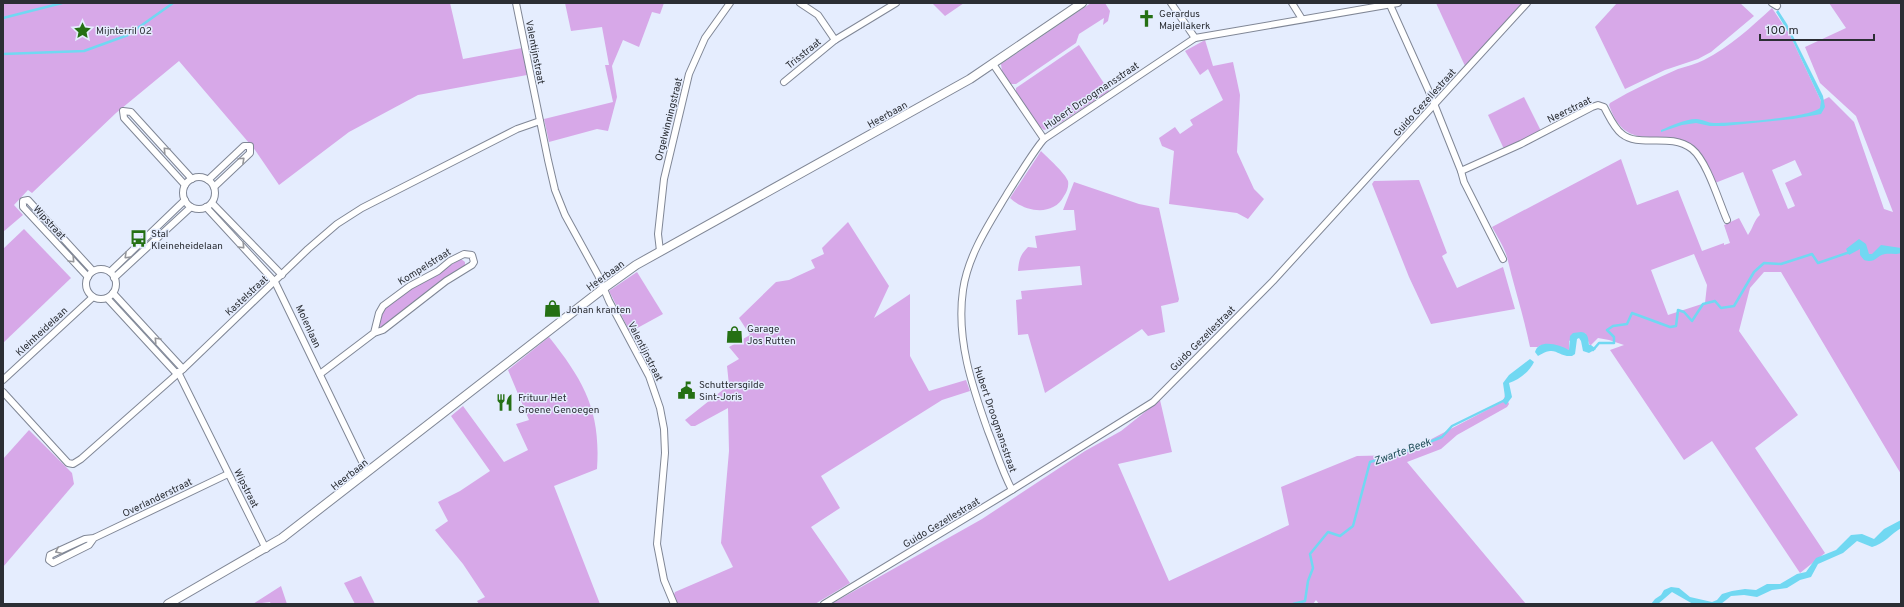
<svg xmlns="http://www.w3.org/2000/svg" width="1904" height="607" font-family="Overpass,sans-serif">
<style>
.green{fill:#d7a8e8;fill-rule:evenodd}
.water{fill:#71d8f2}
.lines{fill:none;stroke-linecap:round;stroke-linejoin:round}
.stream{stroke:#71d8f2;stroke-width:2.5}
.street-casing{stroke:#808796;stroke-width:8}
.secondary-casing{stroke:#808796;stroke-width:10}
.street{stroke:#fff;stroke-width:6}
.secondary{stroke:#fff;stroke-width:8}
.oneway{stroke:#95969a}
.labels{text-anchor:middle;stroke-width:3;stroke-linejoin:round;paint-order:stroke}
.poi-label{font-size:10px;fill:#2b2e34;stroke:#e5edfe;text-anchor:start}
.street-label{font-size:10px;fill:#2b2e34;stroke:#e5edfe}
.water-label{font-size:11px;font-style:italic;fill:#1c4a55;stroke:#e5edfe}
</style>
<rect width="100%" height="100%" fill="#e5edfe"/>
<!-- green -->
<g class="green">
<polygon points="3,3 450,3 463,59 522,48 527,75 418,95 349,132 279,185 255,150 179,61 116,113 32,193 28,190 14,205 23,215 3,232"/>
<polygon points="565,3 664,3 660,14 652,12 639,47 623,40 612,66 617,97 608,131 597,129 549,142 544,119 613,102 605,65 609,65 602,27 571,31"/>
<polygon points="932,3 964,3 945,16"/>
<polygon points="1091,3 1105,3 1110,11 1108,21 1103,25 1104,18 1079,34 1076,43 1016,84 1011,84 1002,72 1001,64"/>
<polygon points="1436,3 1523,3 1465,66"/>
<polygon points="1617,3 1740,3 1754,16 1711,52 1698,59 1665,70 1625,89 1595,27"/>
<path d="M1829,3H1901V474L1781,272H1764L1750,288L1739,331L1798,415L1755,448L1825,553L1800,573L1712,441L1684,460L1610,350L1624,345L1609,340L1598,338L1590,346L1585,333L1569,341V350L1541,345L1538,347H1530C1524,317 1514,287 1507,257C1504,247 1497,236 1492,227L1621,159L1637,205L1678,190L1702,251L1724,243V245L1730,243L1724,225L1739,218L1748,235C1753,228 1754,220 1760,215L1743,172L1715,183C1710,172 1706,159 1698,150C1666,119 1628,161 1609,105L1610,103C1632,90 1655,79 1678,69C1687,66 1696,64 1704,60C1730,47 1751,27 1772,8L1790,35L1821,101L1829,97L1854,122L1884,209L1893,212L1856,116L1820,83L1805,47L1846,28ZM1795,160L1802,175L1785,183L1795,206L1788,209L1772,170ZM1694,254L1707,285L1705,303L1668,315L1651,270Z"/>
<polygon points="1205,40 1213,66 1233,62 1240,95 1237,152 1254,189 1264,199 1248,219 1237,213 1169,204 1174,151 1162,146 1159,138 1175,127 1180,134 1193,125 1190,120 1223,100 1208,69 1200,75 1185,51"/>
<polygon points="1079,45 1109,91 1054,127 1044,130 1039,126 1016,92 1016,88"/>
<polygon points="1524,97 1541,131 1504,149 1488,115"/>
<path d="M1041,151C1048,158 1065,173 1068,181C1069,186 1067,192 1064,196C1053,217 1025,212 1010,198Z"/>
<polygon points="1419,180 1447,253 1442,256 1457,288 1503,267 1515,309 1431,324 1409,277 1372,184 1374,181"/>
<path d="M1074,182L1139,204L1159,208L1179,299L1178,302L1161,306L1165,332L1148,336L1142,329L1045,393L1028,334L1018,335L1016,300L1022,299L1021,291L1082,285L1080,266L1018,271C1019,260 1020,255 1028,247L1037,248L1035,236L1076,230L1074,210H1063Z"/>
<polygon points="848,222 889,286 874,318 910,294 910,356 929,391 966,380 970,391 942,400 821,476 840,508 811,527 850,583 815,604 678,604 673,597 675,592 733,567 721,543 729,451 728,408 695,426 691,426 685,420 729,385 727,366 739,359 729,347 750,335 739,318 776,282 789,280 815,268 811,260 824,254 822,248"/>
<polygon points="24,229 71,278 3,343 3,249"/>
<polygon points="461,259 465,262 465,267 382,328 379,328 382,310 410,289"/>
<polygon points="637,272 663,314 630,332 609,291"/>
<path d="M549,337C584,381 601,411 597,469L554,486L600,604H479L477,601L485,597L463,564L435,530L448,521L438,502L460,491L490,471L451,416L463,406L504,462L528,450L516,424L529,420L508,370Z"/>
<polygon points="1505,394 1509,404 1507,407 1457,435 1441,449 1407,462 1526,604 1319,604 1316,600 1313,604 831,604 982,519 1085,451 1121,431 1160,400 1172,452 1118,464 1169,581 1289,525 1281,487 1357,456 1401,455 1504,401"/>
<polygon points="29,430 72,473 74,484 3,567 3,459"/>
<polygon points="361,576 375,604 355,604 344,583"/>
<polygon points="281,586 287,604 271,604 270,602 253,604"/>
</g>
<!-- water -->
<g class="water">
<path d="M1778,10L1787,24L1823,96L1825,107L1821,114L1793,119L1724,126H1710L1696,123L1682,125L1661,132V130C1671,126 1685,119 1696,119C1702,119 1708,123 1714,123C1732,123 1809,118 1820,108L1821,101L1790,35L1776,12Z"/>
<path d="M1859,239L1866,244L1869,254H1872L1881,245L1901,248V253C1895,255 1891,253 1885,254C1875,256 1876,264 1864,260L1860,255V249L1849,255L1846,249Z"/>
<path d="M1581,332C1589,333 1588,339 1589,345H1591L1596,349L1589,353L1583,351L1581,341L1579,338L1577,339L1575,354L1572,356C1556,357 1557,344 1538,356L1535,352C1539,338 1560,345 1569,350L1570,336L1573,333Z"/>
<path d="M1530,359L1534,362C1530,371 1519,380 1509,383L1512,397L1506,405L1502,401L1505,397L1503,383L1509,375Z"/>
<path d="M1901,520V528C1891,534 1884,544 1872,547L1857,541L1843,553L1818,564L1811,577L1800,580L1787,588L1772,590L1757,597L1744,595L1731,596L1721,604H1693L1672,592L1658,604H1651L1655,599L1661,595L1664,590L1671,587L1679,588L1690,597L1712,602L1717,600L1722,594L1732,591L1745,589L1756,590L1767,584H1780L1797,574L1806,572L1816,558L1836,550L1851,535L1862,534L1874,539L1884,529Z"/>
</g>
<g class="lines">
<!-- stream -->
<g class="stream">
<polyline points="3,18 62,3"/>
<polyline points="3,54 84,51 128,35 173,3"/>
<polyline points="1593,350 1599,343 1614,343 1614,337 1607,330 1613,326 1627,324 1632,313 1670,327 1676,326 1678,310 1684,312 1692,321 1703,304 1715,301 1721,308 1734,306 1754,272 1764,263 1781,264 1812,254 1818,263 1850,252"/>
<polyline points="1293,604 1305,601 1308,581 1313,568 1310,554 1328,532 1340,536 1353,526 1370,462 1404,452 1442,437 1452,426 1505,400"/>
</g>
<defs>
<g id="street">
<polyline points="516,3 548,160 555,190 565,215 598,275 609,301 649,376 660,408 664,429 665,453 657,544 664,580 674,604"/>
<polyline points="800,3 818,15 835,40"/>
<polyline points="1171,3 1195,38"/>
<polyline points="1292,3 1302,19"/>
<polyline points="1772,3 1777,6"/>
<path d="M1390,5L1431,96L1461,171L1521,144L1592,107L1598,105L1604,107C1609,116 1614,128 1622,134C1639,148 1670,132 1692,149C1707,161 1719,202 1727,220"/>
<polyline points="993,64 1044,139"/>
<polyline points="784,82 835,40 896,3"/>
<polyline points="1461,171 1464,182 1503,259"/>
<circle cx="199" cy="193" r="16"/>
<polyline points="208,180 244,146 250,146 250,153 214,187"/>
<polyline points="185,185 124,118 123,111 131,112 192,179"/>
<polyline points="212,203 282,275"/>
<polyline points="206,207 275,282 367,472"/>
<polyline points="660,251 658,234 664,179 689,74 705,38 730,3"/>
<circle cx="101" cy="284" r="15"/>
<polyline points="110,272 185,200"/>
<polyline points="88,277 23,207 23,201 28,200 93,271"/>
<polyline points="114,278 191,207"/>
<polyline points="113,293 183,369"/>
<polyline points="107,298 176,373"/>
<polyline points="178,372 266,549"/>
<polyline points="320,374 374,333 383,330 446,281 472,265 474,262 472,255 464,254 450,261 438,271 410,286 383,306 379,313 374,333"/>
<polyline points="3,380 93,297"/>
<polyline points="3,392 68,463 73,464 81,459 183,369 308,249 337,224 362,208 415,181 517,129 540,121"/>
<path d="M1012,490C1002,471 996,451 988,431C972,386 956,339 963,290C968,255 989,224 1007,194C1018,177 1028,160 1040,144L1044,139L1195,38L1398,3"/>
<polyline points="94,538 89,545 53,563 49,560 50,555 85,539 94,538 228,474"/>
<polyline points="824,604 1012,490 1153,402 1273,281 1527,3"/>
</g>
<polyline id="secondary" points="168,604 282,538 604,288 636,265 970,79 1082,3"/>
</defs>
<!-- street casing -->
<use href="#street" class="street-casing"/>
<!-- secondary casing -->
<use href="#secondary" class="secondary-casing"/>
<!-- street -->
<use href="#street" class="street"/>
<!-- secondary -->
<use href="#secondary" class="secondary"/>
</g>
<!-- one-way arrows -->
<defs><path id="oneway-chevron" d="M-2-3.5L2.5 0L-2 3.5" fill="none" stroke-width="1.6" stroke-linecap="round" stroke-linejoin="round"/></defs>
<g class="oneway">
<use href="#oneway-chevron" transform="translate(166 150) rotate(-133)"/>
<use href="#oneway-chevron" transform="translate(242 160) rotate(-43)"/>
<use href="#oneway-chevron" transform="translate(242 246) rotate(47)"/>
<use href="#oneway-chevron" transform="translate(127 256) rotate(136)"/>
<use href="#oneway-chevron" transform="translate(72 260) rotate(47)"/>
<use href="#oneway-chevron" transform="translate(157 340) rotate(-133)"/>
<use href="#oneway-chevron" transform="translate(58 551) rotate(155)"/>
</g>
<!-- icons -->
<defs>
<symbol id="church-bare" viewBox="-9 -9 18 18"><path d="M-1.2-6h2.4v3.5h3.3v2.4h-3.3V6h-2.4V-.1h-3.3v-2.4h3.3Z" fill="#257014" stroke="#e5edfe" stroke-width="2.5" paint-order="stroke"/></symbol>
<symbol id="sight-bare" viewBox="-9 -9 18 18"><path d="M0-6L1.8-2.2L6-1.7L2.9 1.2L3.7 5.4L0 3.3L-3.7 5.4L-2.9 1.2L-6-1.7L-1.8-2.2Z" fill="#257014" stroke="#e5edfe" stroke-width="2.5" paint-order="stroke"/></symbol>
<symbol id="bus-bare" viewBox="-9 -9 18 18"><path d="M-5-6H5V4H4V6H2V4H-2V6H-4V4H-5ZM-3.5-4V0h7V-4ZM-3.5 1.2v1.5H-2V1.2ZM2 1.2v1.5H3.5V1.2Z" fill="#257014" stroke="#e5edfe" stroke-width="2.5" paint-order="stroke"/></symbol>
<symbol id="shop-bare" viewBox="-9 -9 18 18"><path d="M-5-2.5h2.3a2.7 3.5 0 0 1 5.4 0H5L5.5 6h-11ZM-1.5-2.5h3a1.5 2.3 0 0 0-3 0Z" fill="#257014" stroke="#e5edfe" stroke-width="2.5" paint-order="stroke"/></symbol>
<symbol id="civic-bare" viewBox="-9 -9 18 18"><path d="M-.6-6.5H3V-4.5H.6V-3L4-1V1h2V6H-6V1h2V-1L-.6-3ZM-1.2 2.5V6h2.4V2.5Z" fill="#257014" stroke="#e5edfe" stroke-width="2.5" paint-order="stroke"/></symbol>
<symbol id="restaurant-bare" viewBox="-9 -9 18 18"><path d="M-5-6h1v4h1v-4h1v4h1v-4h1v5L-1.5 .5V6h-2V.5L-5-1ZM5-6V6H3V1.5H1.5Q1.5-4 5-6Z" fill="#257014" stroke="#e5edfe" stroke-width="2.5" paint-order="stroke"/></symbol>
</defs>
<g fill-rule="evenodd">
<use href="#church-bare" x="1134" y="6" width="25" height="25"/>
<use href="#sight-bare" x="70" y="18" width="25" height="25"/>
<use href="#bus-bare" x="126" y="226" width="25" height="25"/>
<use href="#shop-bare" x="540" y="296" width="25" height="25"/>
<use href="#shop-bare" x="722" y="322" width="25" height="25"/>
<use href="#civic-bare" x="674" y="378" width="25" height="25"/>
<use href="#restaurant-bare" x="492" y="390" width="25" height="25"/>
</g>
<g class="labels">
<!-- poi labels -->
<g class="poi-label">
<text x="1159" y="17">Gerardus<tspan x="1159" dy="12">Majellakerk</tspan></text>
<text x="96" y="34">Mijnterril 02</text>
<text x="151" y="237">Stal<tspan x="151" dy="12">Kleineheidelaan</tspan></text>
<text x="566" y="313">Johan kranten</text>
<text x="747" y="332">Garage<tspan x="747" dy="12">Jos Rutten</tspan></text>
<text x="699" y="388">Schuttersgilde<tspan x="699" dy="12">Sint-Joris</tspan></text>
<text x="518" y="401">Frituur Het<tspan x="518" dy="12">Groene Genoegen</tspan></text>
</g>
<!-- street labels -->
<g class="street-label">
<text transform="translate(536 52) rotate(79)" y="4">Valentijnstraat</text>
<text transform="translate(803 53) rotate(-39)" y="4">Trisstraat</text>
<text transform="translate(1091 95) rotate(-34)" y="4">Hubert Droogmansstraat</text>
<text transform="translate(1424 102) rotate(-48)" y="4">Guido Gezellestraat</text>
<text transform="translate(1569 109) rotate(-26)" y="4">Neerstraat</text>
<text transform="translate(887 114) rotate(-29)" y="4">Heerbaan</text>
<text transform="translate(668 119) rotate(-76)" y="4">Orgelwinningstraat</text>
<text transform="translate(50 222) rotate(47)" y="4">Wipstraat</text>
<text transform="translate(424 266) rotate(-32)" y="4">Kompelstraat</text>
<text transform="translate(605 275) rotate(-36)" y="4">Heerbaan</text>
<text transform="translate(246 295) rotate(-43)" y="4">Kastelstraat</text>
<text transform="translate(309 326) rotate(65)" y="4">Molenlaan</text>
<text transform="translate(41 331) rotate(-43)" y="4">Kleinheidelaan</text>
<text transform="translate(1202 338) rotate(-45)" y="4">Guido Gezellestraat</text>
<text transform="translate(646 351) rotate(63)" y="4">Valentijnstraat</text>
<text transform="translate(996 419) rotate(71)" y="4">Hubert Droogmansstraat</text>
<text transform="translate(349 474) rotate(-38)" y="4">Heerbaan</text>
<text transform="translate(247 488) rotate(63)" y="4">Wipstraat</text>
<text transform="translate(157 497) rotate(-26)" y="4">Overlanderstraat</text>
<text transform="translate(941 522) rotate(-31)" y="4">Guido Gezellestraat</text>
</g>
<!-- water labels -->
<g class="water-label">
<text transform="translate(1402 451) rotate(-20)" y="4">Zwarte Beek</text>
</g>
</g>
<!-- border -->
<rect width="1904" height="607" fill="none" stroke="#2b2e34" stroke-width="8"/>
<!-- scale -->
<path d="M1760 34v6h114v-6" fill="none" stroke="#2b2e34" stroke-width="2"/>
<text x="1766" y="34" font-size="12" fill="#2b2e34" stroke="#e5edfe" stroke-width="3" paint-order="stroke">100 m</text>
</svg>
